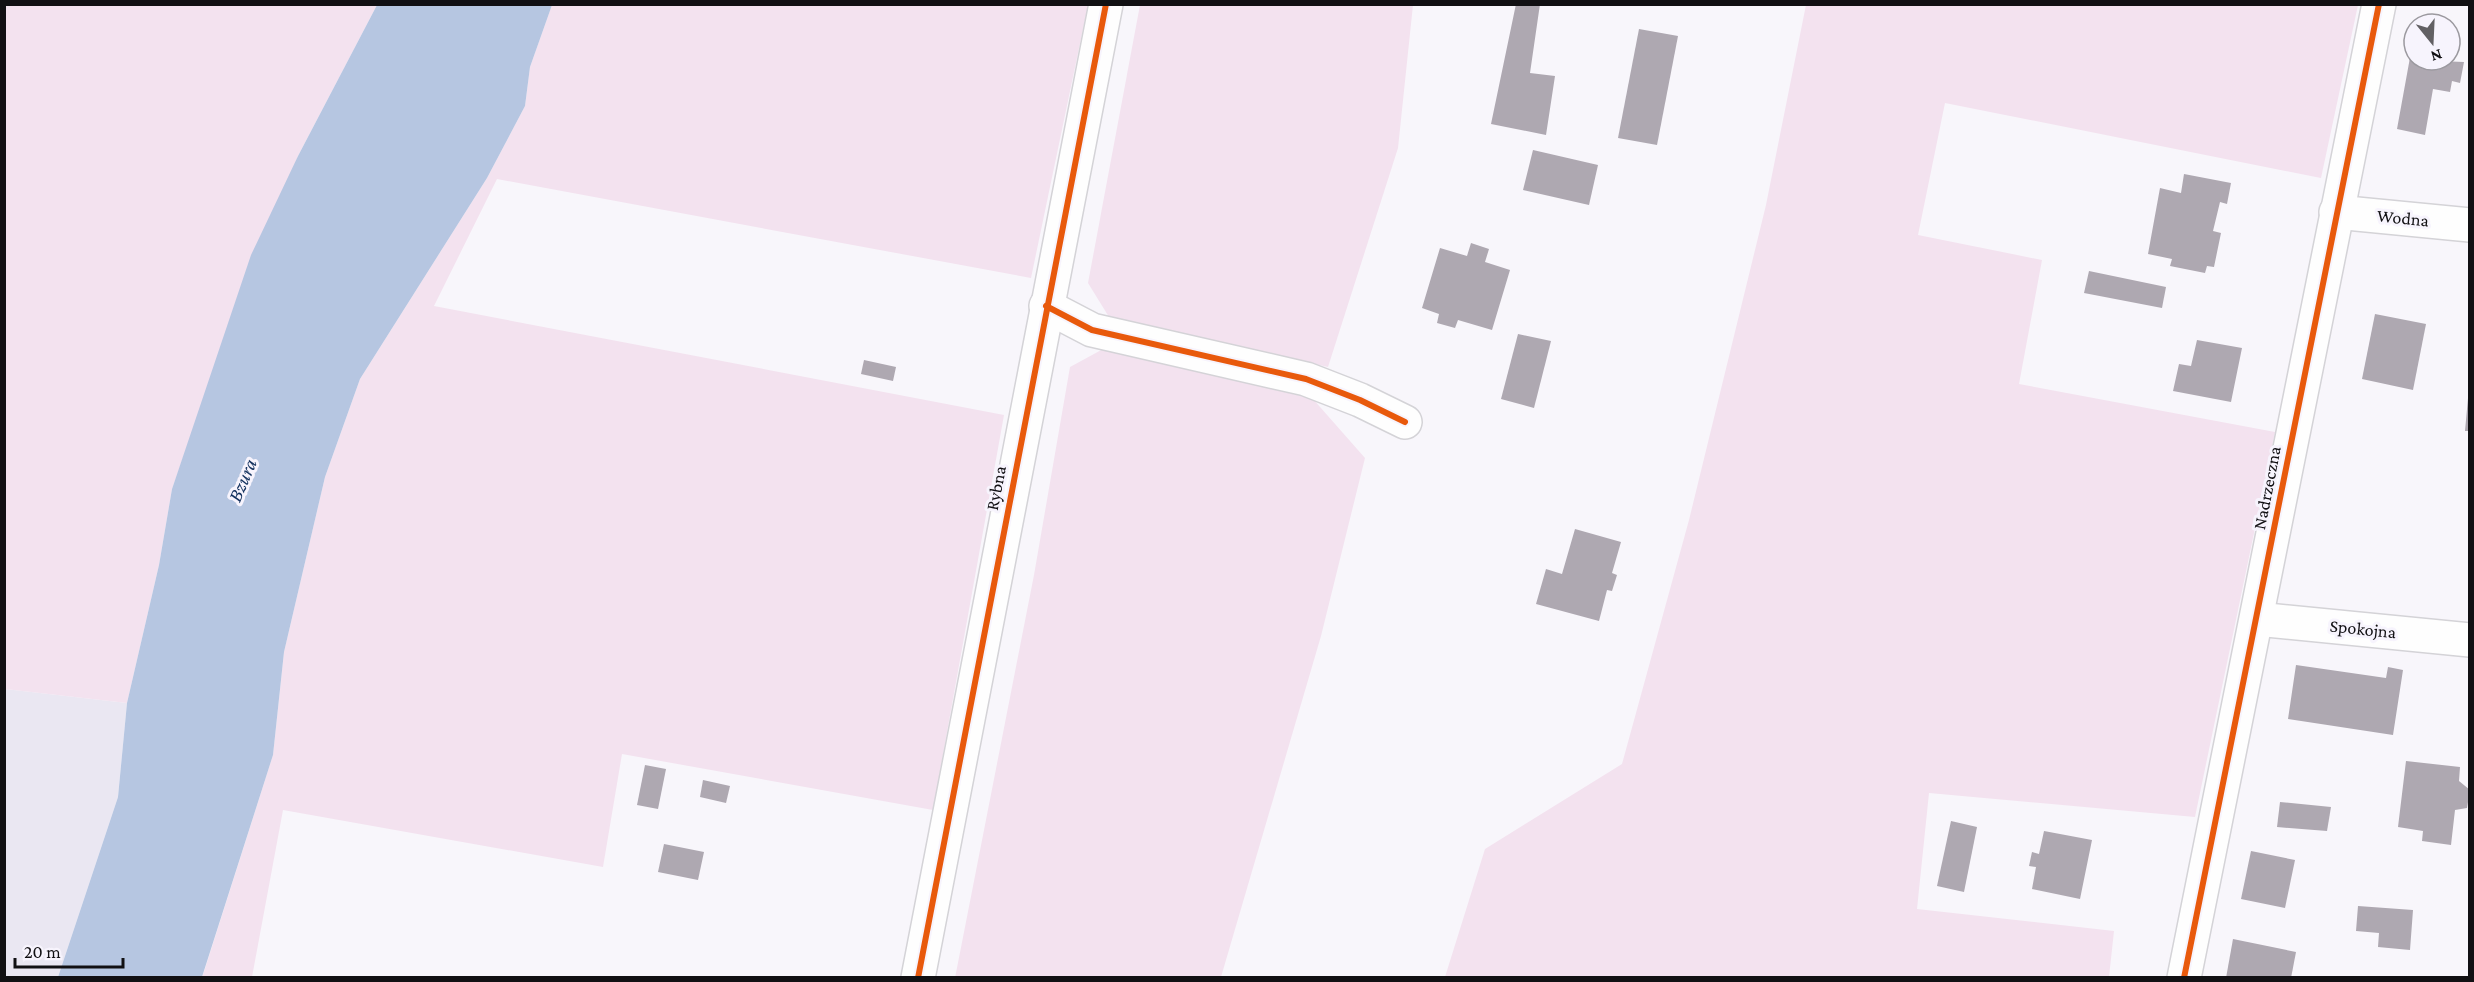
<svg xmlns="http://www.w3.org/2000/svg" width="2474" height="982" font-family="'Crimson Pro',serif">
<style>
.built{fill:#eae7f2}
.green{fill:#f3e2ef}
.water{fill:#b6c6e1}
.building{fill:#aea8b1}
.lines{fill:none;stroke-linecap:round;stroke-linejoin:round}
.minor-casing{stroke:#d4d3d7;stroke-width:36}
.minor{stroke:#fefefe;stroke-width:33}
.cycleway-casing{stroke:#f7f4fd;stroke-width:10}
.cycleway{stroke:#e8590c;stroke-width:6}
.labels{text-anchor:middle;stroke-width:6;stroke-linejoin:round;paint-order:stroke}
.street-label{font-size:18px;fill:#111013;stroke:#f7f4fd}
.water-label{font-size:20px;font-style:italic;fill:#12305d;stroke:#f7f4fd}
</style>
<rect width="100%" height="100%" fill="#f8f6fb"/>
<!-- built -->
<polygon class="built" points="5,689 127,703 118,797 58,977 5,978"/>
<!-- green -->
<g class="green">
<polygon points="5,5 377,5 298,156 207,390 172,489 159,565 127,703 5,689"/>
<polygon points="552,5 1088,5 1031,278 497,179 434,306 1004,415 933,810 622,754 603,867 283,810 252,977 202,978 273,755 284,652 325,477 360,379 487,178 525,106 530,67"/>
<polygon points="1140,5 1413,5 1398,148 1328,367 1109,317 1088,283"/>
<polygon points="1806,5 2358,5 2321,178 1945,103 1918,235 2042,260 2019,384 2275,432 2195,817 1929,793 1917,909 2114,931 2109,977 1445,977 1485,849 1622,764 1689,520 1766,205"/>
<polygon points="1105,348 1313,399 1365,458 1321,636 1221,977 955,978 1034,575 1070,367"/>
</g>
<!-- water -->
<polygon class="water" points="377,5 552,5 530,67 525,106 487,178 360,379 325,477 284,652 273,755 202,977 58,977 118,797 127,703 159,565 172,489 251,255 298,156"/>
<!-- building -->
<g class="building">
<polygon points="1516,4 1540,4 1530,73 1555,76 1546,135 1491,124"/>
<polygon points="1639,29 1678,36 1657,145 1618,138"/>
<polygon points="2411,52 2414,53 2414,60 2464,62 2460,83 2452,81 2450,92 2433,89 2425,135 2397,129"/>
<polygon points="1533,150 1598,165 1589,205 1523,190"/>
<polygon points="2184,174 2231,183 2227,204 2220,202 2213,231 2221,233 2214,267 2207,266 2205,273 2170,266 2172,259 2148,254 2160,188 2181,193"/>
<polygon points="1471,243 1489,249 1485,262 1510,270 1492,330 1458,320 1455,328 1437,323 1439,314 1422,308 1440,248 1467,256"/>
<polygon points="2089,271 2166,287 2162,308 2084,293"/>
<polygon points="2375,314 2426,324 2413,390 2362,379"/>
<polygon points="1518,334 1551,341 1534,408 1501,399"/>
<polygon points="2197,340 2242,348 2231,402 2173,391 2179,364 2191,366"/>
<polygon points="864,360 896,367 893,381 861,374"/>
<polygon points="2468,398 2470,398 2470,431 2465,431"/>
<polygon points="1575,529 1621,542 1612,573 1617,575 1612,591 1607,590 1599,621 1536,604 1546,569 1562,574"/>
<polygon points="2296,665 2386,678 2388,667 2403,670 2393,735 2288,719"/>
<polygon points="2406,761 2460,767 2459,781 2470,790 2467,808 2455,810 2451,845 2422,841 2423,831 2398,827"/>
<polygon points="645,765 666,769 658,809 637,805"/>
<polygon points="703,780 730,786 726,803 700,797"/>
<polygon points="2280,802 2331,807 2327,831 2277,827"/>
<polygon points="1951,821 1977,827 1964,892 1937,886"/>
<polygon points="2044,831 2092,840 2080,899 2032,889 2036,867 2029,866 2032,852 2039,854"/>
<polygon points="664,844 704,852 698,880 658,872"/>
<polygon points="2251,851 2295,860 2285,908 2241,899"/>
<polygon points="2358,906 2413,910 2410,950 2378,947 2379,933 2356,931"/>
<polygon points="2233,939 2296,952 2291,978 2226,978"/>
</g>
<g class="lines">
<defs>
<g id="minor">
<polyline points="2336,212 2470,225"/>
<polyline points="1046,306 1092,330 1306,379 1360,400 1405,422"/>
<polyline points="2257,619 2470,640"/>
<polyline points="918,978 1106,4"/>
<polyline points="2184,978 2379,4"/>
</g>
</defs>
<!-- minor casing -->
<use href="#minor" class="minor-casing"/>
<!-- minor -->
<use href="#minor" class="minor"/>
<defs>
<g id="cycleway">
<polyline points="1046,306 1092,330 1306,379 1360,400 1405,422"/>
<polyline points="918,978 1106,4"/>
<polyline points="2184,978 2379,4"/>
</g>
</defs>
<!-- cycleway casing -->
<use href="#cycleway" class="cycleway-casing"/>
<!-- cycleway -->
<use href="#cycleway" class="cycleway"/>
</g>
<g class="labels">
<!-- street labels -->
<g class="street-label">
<text transform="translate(2403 218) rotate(6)" y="6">Wodna</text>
<text transform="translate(996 488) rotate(-79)" y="6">Rybna</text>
<text transform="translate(2267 488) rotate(-79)" y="6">Nadrzeczna</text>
<text transform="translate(2363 629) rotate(6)" y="6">Spokojna</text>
</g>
<!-- water labels -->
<g class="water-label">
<text transform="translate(242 480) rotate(-67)" y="7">Bzura</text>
</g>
</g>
<!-- border -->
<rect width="2474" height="982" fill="none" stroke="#111013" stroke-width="12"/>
<!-- north arrow -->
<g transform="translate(2432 42) rotate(162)"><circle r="28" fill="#f7f4fd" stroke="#9b999f" stroke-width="1.5"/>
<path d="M0-4.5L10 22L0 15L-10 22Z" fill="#626064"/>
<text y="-9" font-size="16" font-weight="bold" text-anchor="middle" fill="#111013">N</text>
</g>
<!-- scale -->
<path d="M15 958v9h108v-9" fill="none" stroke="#111013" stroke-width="3"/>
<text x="24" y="958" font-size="18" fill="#111013" stroke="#f7f4fd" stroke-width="4.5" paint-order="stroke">20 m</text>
</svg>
